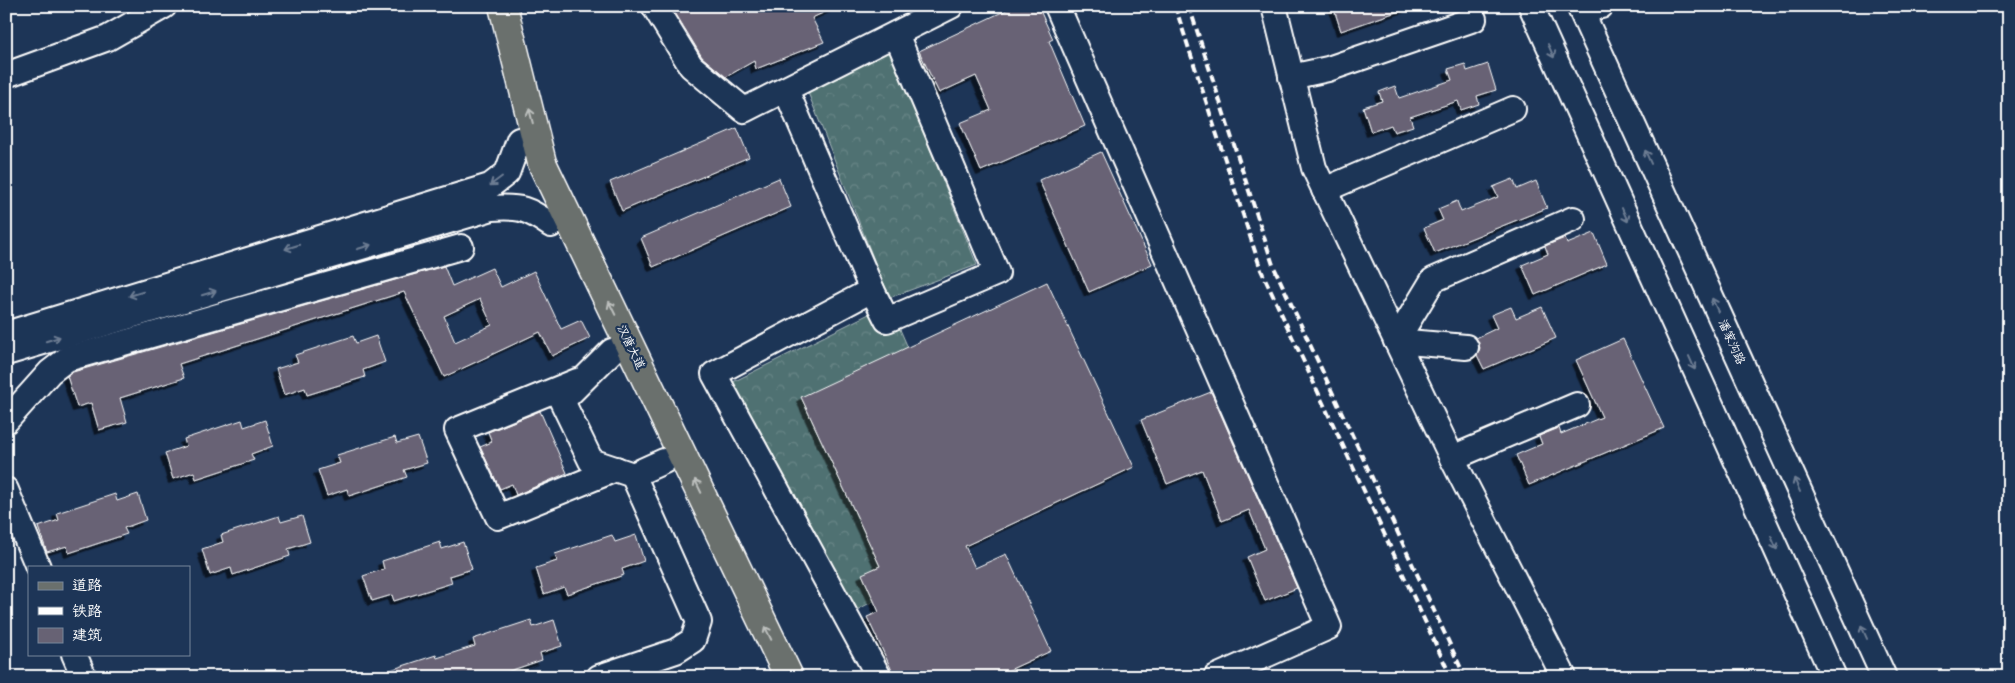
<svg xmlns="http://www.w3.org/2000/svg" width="2015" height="683" font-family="'Shantell Sans','LXGW WenKai TC',sans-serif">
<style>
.forest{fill:url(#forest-crowns);stroke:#a7b8b8}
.building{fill:#676274;stroke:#fff;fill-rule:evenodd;filter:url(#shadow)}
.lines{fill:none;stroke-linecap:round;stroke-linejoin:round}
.minor-casing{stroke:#fff;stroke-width:28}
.major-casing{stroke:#fff;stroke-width:31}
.minor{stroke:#1d3557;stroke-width:24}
.major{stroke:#6a706d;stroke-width:28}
.rail{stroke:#fff;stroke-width:4;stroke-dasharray:8 4;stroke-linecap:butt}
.oneway{stroke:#6c7c92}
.oneway2{stroke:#bcbfbd}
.labels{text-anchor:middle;stroke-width:4.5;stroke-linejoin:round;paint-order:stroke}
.street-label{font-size:12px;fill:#fff;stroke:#1d3557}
</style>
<defs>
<pattern id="forest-crowns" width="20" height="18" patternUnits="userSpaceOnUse" patternTransform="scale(1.25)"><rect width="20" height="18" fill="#4f7172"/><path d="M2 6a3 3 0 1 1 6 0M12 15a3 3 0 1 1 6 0" fill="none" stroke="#698687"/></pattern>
<filter id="shadow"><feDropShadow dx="-4.5" dy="4.5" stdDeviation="0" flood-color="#0009"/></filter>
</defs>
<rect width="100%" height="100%" fill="#1d3557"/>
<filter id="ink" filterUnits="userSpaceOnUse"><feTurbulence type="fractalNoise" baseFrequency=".02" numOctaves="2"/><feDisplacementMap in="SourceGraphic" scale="10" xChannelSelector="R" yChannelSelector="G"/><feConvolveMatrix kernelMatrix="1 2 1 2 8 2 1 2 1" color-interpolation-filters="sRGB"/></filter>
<g filter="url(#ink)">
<!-- forest -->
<g class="forest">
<polygon points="890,50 977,265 889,298 807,90"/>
<polygon points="889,304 912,357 909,582 855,611 731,383"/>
</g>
<!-- building -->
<g class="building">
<polygon points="671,6 838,6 812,18 824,42 756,69 754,61 726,77 702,57"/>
<polygon points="1015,6 1038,6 1053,39 1049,41 1085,126 981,171 960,123 991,110 976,76 939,93 919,51"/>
<polygon points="1333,6 1408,6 1408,8 1341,31"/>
<polygon points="1465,64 1467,71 1488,64 1496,90 1477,96 1479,104 1461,110 1458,101 1410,117 1413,126 1394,132 1391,125 1371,132 1363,107 1382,101 1379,92 1395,86 1399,98 1452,80 1448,69"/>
<polygon points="737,128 749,157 622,211 610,182"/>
<polygon points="1101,152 1152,264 1089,292 1039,180"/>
<polygon points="779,178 791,207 653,267 641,238"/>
<polygon points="1513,179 1517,189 1536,181 1547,208 1435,253 1424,228 1443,220 1438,209 1457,201 1461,212 1498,197 1493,187"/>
<polygon points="1594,233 1607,264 1535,295 1522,265 1548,254 1545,246 1565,238 1567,244"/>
<path d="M444,266L452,286L492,268L501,287L534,271L561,329L581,320L590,338L552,356L540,332L444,377L404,292L179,364L184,378L120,398L127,422L99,430L91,403L77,407L67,376L73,372ZM480,299L492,325L455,342L444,316Z"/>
<polygon points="1047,282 1134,467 965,546 975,568 1006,554 1051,651 994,677 895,677 867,617 879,612 862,574 880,566 801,397"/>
<polygon points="1511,307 1516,318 1542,307 1556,338 1484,369 1477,355 1480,348 1476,338 1497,328 1491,315"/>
<polygon points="353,336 356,343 376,336 385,362 363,370 365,377 307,395 305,388 284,395 276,369 298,362 295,355"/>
<polygon points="1623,339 1664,428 1529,485 1516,455 1542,444 1539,436 1559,428 1561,434 1602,417 1576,360"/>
<polygon points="1211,392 1297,588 1265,601 1247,557 1265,549 1249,510 1222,521 1202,470 1167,484 1141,420"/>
<polygon points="540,411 567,473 516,495 512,484 500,489 480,447 492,442 488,432"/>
<polygon points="242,420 244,427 265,420 273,446 251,454 254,460 196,479 194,472 173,479 165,453 186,446 184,439"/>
<polygon points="395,437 397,443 418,437 427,463 404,470 407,477 349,496 347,489 327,496 318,470 340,463 337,455"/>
<polygon points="115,494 117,501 138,494 146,520 124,528 127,534 69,553 67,546 47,552 38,527 59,520 57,513"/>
<polygon points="279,516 281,522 302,516 310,542 288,549 290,556 233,575 231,568 210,575 202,549 223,542 221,535"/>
<polygon points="612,535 615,542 636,535 644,561 622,569 624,575 567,594 564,587 544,594 536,568 557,561 555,554"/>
<polygon points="440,542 442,549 463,542 472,569 450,576 452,583 394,601 392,595 372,601 363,576 384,569 382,561"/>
<polygon points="531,620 533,627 554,620 562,646 540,653 542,660 492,677 484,677 482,672 469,677 379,677 378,674 436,655 437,658 475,646 473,639"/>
</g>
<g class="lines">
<defs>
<g id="minor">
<polyline points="654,6 691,66 744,110 951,6"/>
<polyline points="1057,6 1329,627 1216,677"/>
<polyline points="1274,6 1314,168 1452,458 1564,677"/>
<polyline points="1531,6 1834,677"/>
<polyline points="1579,6 1884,677"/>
<polyline points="1581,10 1601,6"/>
<polyline points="6,75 108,38 164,6"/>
<polyline points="1291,77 1328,69 1474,19"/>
<polyline points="786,90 872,290 714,374 879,677"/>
<polyline points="1324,190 1513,109"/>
<polyline points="872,290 887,320 997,273 896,34"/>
<polyline points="6,334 490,186 507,173 519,140"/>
<polyline points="1466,347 1396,341 1433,280 1573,219"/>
<path d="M6,353L492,208C521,206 528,209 551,225"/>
<polyline points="577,381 457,430 498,517 616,469"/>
<polyline points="6,421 50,372 67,359 461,247"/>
<polyline points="1452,458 1577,405"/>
<polyline points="633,475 664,461"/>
<polyline points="6,490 38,567"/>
<polyline points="74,654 84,677"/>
<polyline points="599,677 676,651 693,640 699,622 633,475 591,461 562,401 612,351"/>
</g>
<polyline id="major" points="503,6 542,163 789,677"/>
</defs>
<!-- minor casing -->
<use href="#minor" class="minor-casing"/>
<!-- major casing -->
<use href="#major" class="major-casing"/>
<!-- minor -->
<use href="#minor" class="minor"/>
<!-- major -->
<use href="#major" class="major"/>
<!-- rail -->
<g class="rail">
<polyline points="1175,6 1261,270 1451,677"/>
<polyline points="1189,6 1273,265 1465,677"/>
</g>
</g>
<!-- one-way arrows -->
<defs><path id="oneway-shaft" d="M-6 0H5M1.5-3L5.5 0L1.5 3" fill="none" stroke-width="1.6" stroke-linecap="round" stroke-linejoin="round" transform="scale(1.25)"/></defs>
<g class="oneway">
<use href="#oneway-shaft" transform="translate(1551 51) rotate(66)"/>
<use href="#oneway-shaft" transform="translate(1648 157) rotate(-114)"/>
<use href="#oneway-shaft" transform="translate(496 181) rotate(143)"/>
<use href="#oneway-shaft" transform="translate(1625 215) rotate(66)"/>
<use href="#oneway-shaft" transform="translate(292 247) rotate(163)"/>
<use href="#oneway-shaft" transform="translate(364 247) rotate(-17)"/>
<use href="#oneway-shaft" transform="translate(209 293) rotate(-17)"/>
<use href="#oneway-shaft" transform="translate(136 294) rotate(163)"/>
<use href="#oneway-shaft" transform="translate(1715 305) rotate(-114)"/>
<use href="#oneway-shaft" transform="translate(53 339) rotate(-17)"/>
<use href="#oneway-shaft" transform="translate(1692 363) rotate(66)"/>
<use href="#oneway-shaft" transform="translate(1797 485) rotate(-114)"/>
<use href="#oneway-shaft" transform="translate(1774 543) rotate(66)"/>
<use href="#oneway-shaft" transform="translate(1864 632) rotate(-114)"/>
</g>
<g class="oneway2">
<use href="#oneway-shaft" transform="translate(531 116) rotate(-104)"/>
<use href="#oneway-shaft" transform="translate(612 308) rotate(-116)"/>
<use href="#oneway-shaft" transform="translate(698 486) rotate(-116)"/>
<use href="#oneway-shaft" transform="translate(768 633) rotate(-116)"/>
</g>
</g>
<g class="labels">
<!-- street labels -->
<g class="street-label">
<text transform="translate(1732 342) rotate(66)" y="4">潘家沟路</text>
<text transform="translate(631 347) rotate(64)" y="4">汉唐大道</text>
</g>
</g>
<!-- margin -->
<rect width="2015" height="683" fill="none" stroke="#1d3557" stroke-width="25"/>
<rect x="12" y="12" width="1990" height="658" fill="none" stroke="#fff" stroke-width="2" filter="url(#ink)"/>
<!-- legend -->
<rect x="28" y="566" width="162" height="90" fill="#1d3557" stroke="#77869a"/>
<rect x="38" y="582" width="25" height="8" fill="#6a706d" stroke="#77869a"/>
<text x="72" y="590" font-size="15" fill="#ffffff">道路</text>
<rect x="38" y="607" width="25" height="8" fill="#ffffff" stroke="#77869a"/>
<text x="72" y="616" font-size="15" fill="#ffffff">铁路</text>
<rect x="38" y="628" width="25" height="15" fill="#676274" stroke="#77869a"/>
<text x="72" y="640" font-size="15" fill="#ffffff">建筑</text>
</svg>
